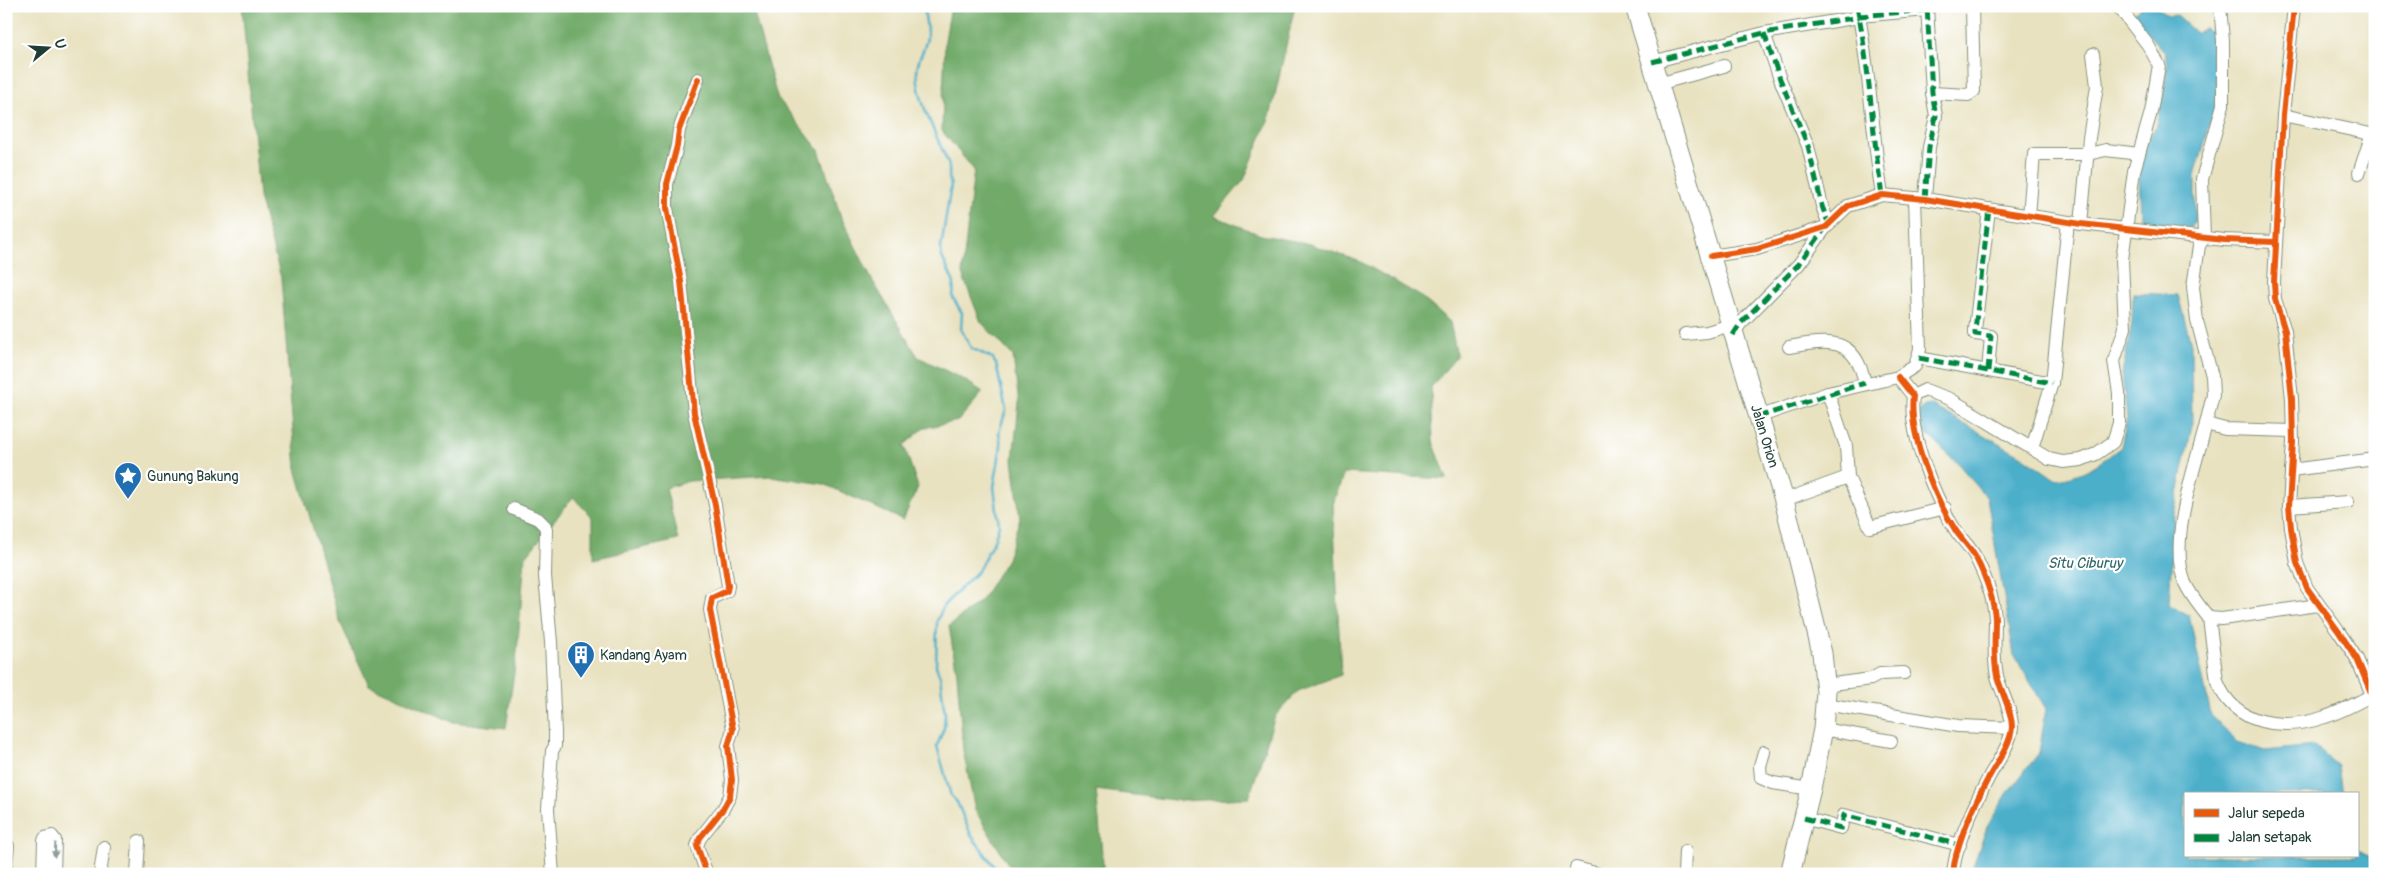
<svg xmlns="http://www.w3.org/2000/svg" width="2381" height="880" font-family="Pangolin,sans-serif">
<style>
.forest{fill:#71aa69;stroke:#48744e}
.water{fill:#4bafca;stroke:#35767f}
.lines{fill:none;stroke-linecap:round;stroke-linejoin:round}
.stream{stroke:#4bafca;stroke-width:2.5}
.minor-casing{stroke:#84907a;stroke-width:14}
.highway-casing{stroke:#84907a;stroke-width:21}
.minor{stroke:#fff;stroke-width:12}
.highway{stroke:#fff;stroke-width:19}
.quiet{stroke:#00873e;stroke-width:5;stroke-dasharray:10 5;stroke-linecap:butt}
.cycleway-casing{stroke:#fff;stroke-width:9}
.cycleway{stroke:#e8590c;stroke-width:6}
.oneway{fill:#8f9e9a}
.labels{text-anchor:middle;stroke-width:4.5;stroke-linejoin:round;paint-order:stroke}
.street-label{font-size:14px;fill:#1f3d34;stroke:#fff}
.poi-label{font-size:14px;fill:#1f3d34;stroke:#fff;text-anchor:start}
.water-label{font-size:15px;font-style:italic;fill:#2e6568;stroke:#fff}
</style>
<rect width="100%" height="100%" fill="#fff"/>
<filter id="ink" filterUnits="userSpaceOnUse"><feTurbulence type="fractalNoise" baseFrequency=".02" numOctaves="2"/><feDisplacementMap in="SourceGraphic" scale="10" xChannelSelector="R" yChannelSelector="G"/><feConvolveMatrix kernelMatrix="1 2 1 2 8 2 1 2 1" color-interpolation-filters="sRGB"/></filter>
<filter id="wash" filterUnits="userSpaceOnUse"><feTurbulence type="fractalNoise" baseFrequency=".0096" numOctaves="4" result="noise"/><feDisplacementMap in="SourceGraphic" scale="20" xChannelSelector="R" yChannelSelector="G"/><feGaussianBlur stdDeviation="1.12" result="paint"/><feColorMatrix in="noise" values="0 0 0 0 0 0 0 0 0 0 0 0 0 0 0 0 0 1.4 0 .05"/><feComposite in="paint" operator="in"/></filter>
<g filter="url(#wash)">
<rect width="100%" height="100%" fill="#e8e2c0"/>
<!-- forest -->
<g class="forest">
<polygon points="242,6 752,6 777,97 819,150 841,217 871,278 918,357 963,379 983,392 958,421 924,428 904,445 918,487 903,520 824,484 770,476 689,481 666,488 678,540 593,559 593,518 573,497 525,558 517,652 506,728 453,722 369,685 340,622 296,469 281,278 259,197"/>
<polygon points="951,6 1295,6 1271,113 1244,180 1214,216 1261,235 1310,244 1361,262 1420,296 1450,322 1457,356 1431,387 1433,441 1447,479 1344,473 1333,504 1341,675 1298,691 1275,716 1249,798 1181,801 1096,790 1104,874 1014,874 975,810 963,750 957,674 949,626 982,599 1007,559 1020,518 1013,459 1019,404 1013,356 981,322 962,274 974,170 942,131 945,40"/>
</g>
<!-- water -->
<g class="water">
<polygon points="2144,6 2155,6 2169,16 2176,15 2196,33 2204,28 2211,32 2218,98 2195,175 2195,222 2191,228 2149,223 2143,222 2141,216 2139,173 2147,142 2155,128 2162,101 2167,65 2165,53 2131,15"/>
<path d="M2133,293L2178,295L2191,344L2192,426L2174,514L2169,605L2189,615L2211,715L2238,742L2265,751L2314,746L2338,766L2342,794H2185V856H2357V849L2375,860V874H1973L1972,869L1987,827L2007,794L2039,753L2046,709L2014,655L1987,498L1960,466L1923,430L1919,421V410L1925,406L1930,405L2024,457L2055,479C2081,477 2101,463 2121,447L2127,418L2122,374L2132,323Z"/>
</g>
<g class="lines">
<!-- stream -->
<path class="stream" d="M924,6C924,16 928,27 927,37C926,48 916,61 917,73C919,106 936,133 948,163C951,170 947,178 951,185L941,248L942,257L954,283L953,298L962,313L961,329L971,348L992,358L996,364L1006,410L999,432L1001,446L994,487L999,525L995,538L978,571L944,605L937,621L936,666L940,676L945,715L944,728L937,746L951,796L957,802L971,835L1000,874"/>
</g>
</g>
<g filter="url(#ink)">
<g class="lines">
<defs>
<g id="minor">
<path d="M1857,6C1870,69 1872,132 1882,195"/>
<polyline points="2220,6 2223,40 2223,105 2202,179 2204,237 2199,246 2193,287 2197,321 2212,376 2213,395 2206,424 2225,429 2292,431"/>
<polyline points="2294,6 2283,115 2274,282 2275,299 2285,331 2292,399 2293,442 2289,506 2291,528 2297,563 2307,588 2339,632 2357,659 2375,702"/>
<polyline points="1859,16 1927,10"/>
<polyline points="1764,33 1780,79 1808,146 1822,206 1829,225"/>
<polyline points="1652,62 1764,33 1859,17"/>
<polyline points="698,79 679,130 677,146 667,184 667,208 681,281 694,413 715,505 728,586 727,591 712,598 710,610 733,729 728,746 732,780 730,796 723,809 700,838 697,846 707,874"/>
<polyline points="1658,84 1724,66"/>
<polyline points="1932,93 1968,95 1974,91 1972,6"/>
<polyline points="2283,115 2375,135"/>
<polyline points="2359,173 2372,134"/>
<polyline points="1925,199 1929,147 1936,116 1932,93 1927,6"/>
<polyline points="2029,216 2034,154 2088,154 2106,150 2139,154"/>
<polyline points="2081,224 2089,138 2097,86 2093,54"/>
<polyline points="1711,256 1757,249 1826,227 1848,206 1882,195 1925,199 2081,224 2224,240 2275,242"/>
<polyline points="1685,334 1707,332 1731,325"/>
<polyline points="1733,335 1740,324 1799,264 1826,227"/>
<path d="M1789,347C1829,340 1855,336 1865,383"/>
<polyline points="1919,358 2052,383"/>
<polyline points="1988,371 1991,336 1975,334 1975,330 1989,209"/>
<path d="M1898,377L1913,396C1908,433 1935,499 1956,531C1962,540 1971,548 1976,558C1985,576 1994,599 1995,619C1995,638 1993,657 1997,676C2001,692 2012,710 2012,727C2011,743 1998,761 1990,775C1976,801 1955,844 1953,874"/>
<polyline points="1828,393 1846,446 1848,477 1870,527 1945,508"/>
<polyline points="1913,396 1925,390 1950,399 2049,459 2063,462 2081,460 2096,454 2113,442 2119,423 2119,393 2114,361 2125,328 2122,260 2134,171 2151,112 2159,65 2148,45 2118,6"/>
<polyline points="1758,417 1828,393 1898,377 1915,366 1920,349 1915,198"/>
<path d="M2206,424C2195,468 2168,540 2185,583C2191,596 2200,607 2209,618L2222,619L2318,605"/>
<polyline points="2032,448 2052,383 2068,222"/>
<polyline points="2291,470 2375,459"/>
<polyline points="1784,500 1848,477"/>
<polyline points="2289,506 2348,502"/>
<polyline points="514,509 538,519 545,526 546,530 545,576 551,642 555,733 555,746 552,751 548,809 553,874"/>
<path d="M2209,618L2217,681C2234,726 2284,731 2325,717C2341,712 2356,703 2371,696"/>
<polyline points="1825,685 1871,679 1880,674 1904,673"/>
<polyline points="1825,704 1958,726 2012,728"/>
<polyline points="1823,729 1891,741"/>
<polyline points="1764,752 1760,766 1761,778 1773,783 1811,789"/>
<polyline points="1804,818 1841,828 1844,815 1960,845"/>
<polyline points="6,865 8,846"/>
<polyline points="1576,868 1599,874"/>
<polyline points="43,874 44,841 45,838 52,836 55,840 54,874"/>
<polyline points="100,874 104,847"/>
<polyline points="137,874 139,841"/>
<polyline points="1684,874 1685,851"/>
</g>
<polyline id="highway" points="1635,6 1784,500 1822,653 1826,692 1823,729 1811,789 1790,874"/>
</defs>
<!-- minor casing -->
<use href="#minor" class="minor-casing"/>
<!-- highway casing -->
<use href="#highway" class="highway-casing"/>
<!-- minor -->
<use href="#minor" class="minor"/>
<!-- highway -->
<use href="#highway" class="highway"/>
<!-- quiet -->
<g class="quiet">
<path d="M1857,6C1870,69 1872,132 1882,195"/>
<polyline points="1859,16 1927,10"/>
<polyline points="1764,33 1780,79 1808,146 1822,206 1829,225"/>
<polyline points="1652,62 1764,33 1859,17"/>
<polyline points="1925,199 1929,147 1936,116 1932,93 1927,6"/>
<polyline points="1733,335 1740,324 1799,264 1826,227"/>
<polyline points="1919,358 2052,383"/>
<polyline points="1988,371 1991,336 1975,334 1975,330 1989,209"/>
<polyline points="1758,417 1865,383"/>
<polyline points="1804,818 1841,828 1844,815 1960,845"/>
</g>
<defs>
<g id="cycleway">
<polyline points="2294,6 2283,115 2274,282 2275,299 2285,331 2292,399 2293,442 2289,506 2291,528 2297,563 2307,588 2339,632 2357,659 2375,702"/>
<polyline points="698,79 679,130 677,146 667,184 667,208 681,281 694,413 715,505 728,586 727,591 712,598 710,610 733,729 728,746 732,780 730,796 723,809 700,838 697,846 707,874"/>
<polyline points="1711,256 1757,249 1826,227 1848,206 1882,195 1925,199 2081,224 2224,240 2275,242"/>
<path d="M1898,377L1913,396C1908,433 1935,499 1956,531C1962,540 1971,548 1976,558C1985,576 1994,599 1995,619C1995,638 1993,657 1997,676C2001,692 2012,710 2012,727C2011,743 1998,761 1990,775C1976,801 1955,844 1953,874"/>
</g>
</defs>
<!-- cycleway casing -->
<use href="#cycleway" class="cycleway-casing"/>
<!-- cycleway -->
<use href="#cycleway" class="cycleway"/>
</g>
<!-- one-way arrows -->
<defs><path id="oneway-solid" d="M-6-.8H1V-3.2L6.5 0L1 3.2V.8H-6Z" transform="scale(1.25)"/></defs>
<use class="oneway" href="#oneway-solid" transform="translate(55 850) rotate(93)"/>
</g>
<!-- icons -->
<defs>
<symbol id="sight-pin" viewBox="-11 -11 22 30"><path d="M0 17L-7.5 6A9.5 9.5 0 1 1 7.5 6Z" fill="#1f6fb2" stroke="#fff"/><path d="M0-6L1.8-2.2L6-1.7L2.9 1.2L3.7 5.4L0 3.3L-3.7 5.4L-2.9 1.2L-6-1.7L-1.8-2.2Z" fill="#fff"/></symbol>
<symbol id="building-pin" viewBox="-11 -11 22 30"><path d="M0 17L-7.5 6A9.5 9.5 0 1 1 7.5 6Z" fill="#1f6fb2" stroke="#fff"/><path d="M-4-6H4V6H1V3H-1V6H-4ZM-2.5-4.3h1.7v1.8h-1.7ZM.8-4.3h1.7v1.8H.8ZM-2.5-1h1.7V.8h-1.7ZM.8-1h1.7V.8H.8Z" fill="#fff"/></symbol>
</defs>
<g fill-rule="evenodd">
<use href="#sight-pin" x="112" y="460" width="32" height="43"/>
<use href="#building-pin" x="565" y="639" width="32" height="43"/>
</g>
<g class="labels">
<!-- street labels -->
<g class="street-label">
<text transform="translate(1765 436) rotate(73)" y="5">Jalan Orion</text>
</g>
<!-- poi labels -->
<g class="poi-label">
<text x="147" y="481">Gunung Bakung</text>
<text x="600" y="660">Kandang Ayam</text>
</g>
<!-- water labels -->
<g class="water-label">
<text x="2085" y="568">Situ Ciburuy</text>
</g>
</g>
<!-- margin -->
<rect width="2381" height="880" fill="none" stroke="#fff" stroke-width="25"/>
<!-- legend -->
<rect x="2184" y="792" width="175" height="65" fill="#ffffff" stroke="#a5b1ae"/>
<rect x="2194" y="809" width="25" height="8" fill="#e8590c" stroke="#a5b1ae"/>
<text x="2228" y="818" font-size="15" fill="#1f3d34">Jalur sepeda</text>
<rect x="2194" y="834" width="25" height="8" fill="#00873e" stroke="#a5b1ae"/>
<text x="2228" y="842" font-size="15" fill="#1f3d34">Jalan setapak</text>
<!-- north arrow -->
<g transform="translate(48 48) rotate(72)" stroke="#ffffff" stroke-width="4" paint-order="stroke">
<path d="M0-4L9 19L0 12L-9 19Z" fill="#1f3d34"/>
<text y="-8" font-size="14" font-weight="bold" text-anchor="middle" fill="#1f3d34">U</text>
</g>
</svg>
